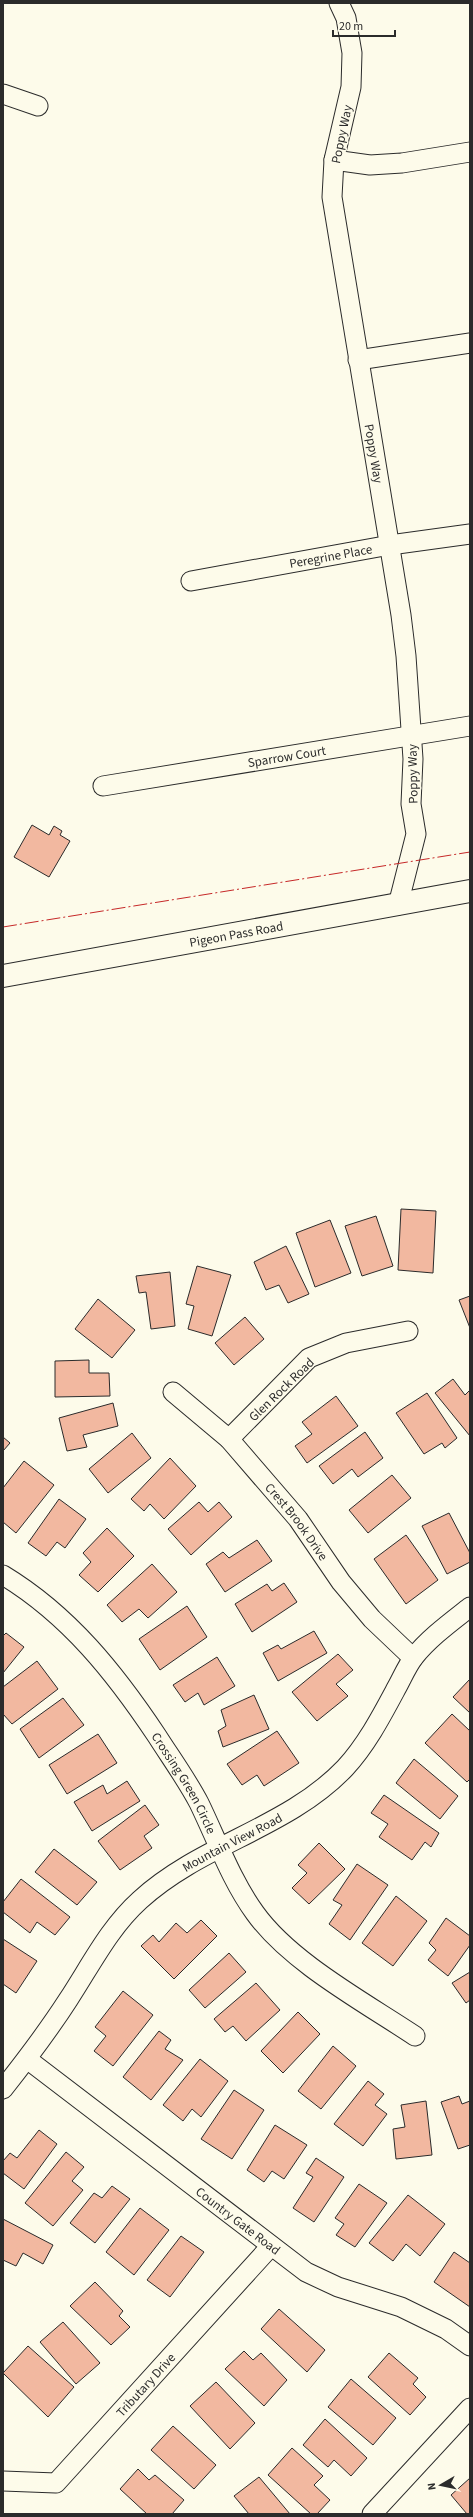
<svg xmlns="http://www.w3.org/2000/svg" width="473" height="2517" font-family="'Source Sans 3',sans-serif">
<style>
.building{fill:#f2b8a0;stroke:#2b2b2b}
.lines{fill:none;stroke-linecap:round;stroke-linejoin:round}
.minor-casing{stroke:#2b2b2b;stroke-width:21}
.secondary-casing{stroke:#2b2b2b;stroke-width:24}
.minor{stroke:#fdfbea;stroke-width:19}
.secondary{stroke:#fdfbea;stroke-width:22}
.power{stroke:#c62828;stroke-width:1;stroke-dasharray:14 3 2 3;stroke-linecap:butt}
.labels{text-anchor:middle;stroke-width:3;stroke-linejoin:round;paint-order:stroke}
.street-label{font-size:13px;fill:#2b2b2b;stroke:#fdfbea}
</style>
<rect width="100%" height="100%" fill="#fdfbea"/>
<!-- building -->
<g class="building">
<polygon points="32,825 49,835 54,826 62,831 60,835 70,841 49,877 14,857"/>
<polygon points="401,1209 436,1211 433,1273 398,1270"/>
<polygon points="376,1216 393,1266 362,1276 345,1226"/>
<polygon points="330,1220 351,1273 315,1287 296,1233"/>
<polygon points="286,1246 309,1294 288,1303 279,1285 266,1290 254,1262"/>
<polygon points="197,1266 231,1275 212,1336 188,1329 194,1306 186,1304"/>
<polygon points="170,1272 175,1326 151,1329 146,1292 139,1293 136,1276"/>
<polygon points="470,1296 470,1328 459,1300"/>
<polygon points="98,1299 135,1330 112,1358 75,1329"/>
<polygon points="245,1317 264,1339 234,1365 215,1343"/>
<polygon points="89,1360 89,1373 109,1373 110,1396 55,1397 55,1361"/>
<polygon points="453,1379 465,1395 470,1390 470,1436 435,1393"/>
<polygon points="427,1393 457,1438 445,1448 442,1443 424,1454 396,1413"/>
<polygon points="336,1396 358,1426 307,1463 295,1446 312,1434 302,1422"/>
<polygon points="113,1403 118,1426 83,1435 87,1447 67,1451 59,1418"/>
<polygon points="365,1432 383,1458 358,1477 352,1469 333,1484 319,1466"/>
<polygon points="132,1433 151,1458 108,1493 89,1469"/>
<polygon points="3,1437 10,1443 3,1451"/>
<polygon points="170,1458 196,1486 164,1519 150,1504 144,1511 131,1499"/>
<polygon points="24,1461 54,1485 16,1533 3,1522 3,1488"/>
<polygon points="392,1475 411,1498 368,1533 349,1510"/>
<polygon points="59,1499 86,1519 65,1548 57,1542 46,1556 28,1543"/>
<polygon points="199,1502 208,1512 219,1502 232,1517 191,1555 168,1529"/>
<polygon points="449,1513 470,1553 470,1562 447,1574 422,1526"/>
<polygon points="107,1528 134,1556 98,1592 79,1575 91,1562 83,1553"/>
<polygon points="406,1535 438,1580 406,1604 374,1559"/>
<polygon points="257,1540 272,1561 225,1592 206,1564 223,1552 229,1558"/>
<polygon points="152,1564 177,1592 148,1618 139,1609 122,1622 107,1605"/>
<polygon points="284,1583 297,1602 252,1632 235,1604 267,1584 272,1591"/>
<polygon points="187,1606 207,1637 160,1670 139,1639"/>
<polygon points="314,1631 327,1653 278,1681 263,1653 278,1645 281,1649"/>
<polygon points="6,1633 24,1647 3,1673 3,1636"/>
<polygon points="338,1654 353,1670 336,1684 348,1696 317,1721 292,1692"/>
<polygon points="217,1657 235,1686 204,1705 198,1693 185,1702 173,1685"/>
<polygon points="37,1661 58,1689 12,1724 3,1714 3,1687"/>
<polygon points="470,1679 470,1713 453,1697"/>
<polygon points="254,1695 269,1729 223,1747 218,1731 226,1726 221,1710"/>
<polygon points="63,1698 84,1725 39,1758 20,1729"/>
<polygon points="452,1714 470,1731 470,1779 467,1782 425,1743"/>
<polygon points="277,1731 299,1763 264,1786 257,1775 242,1785 227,1764"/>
<polygon points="98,1734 117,1763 67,1794 49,1765"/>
<polygon points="414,1759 458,1796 440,1819 396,1783"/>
<polygon points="127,1781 140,1801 92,1831 74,1802 103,1785 107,1794"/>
<polygon points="384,1795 439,1833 431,1847 425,1842 412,1860 379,1837 388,1824 371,1813"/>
<polygon points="145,1805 159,1825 144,1836 152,1848 120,1870 98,1841"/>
<polygon points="319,1843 345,1869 309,1904 292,1888 307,1873 298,1865"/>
<polygon points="54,1849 97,1882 77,1905 35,1872"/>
<polygon points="357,1864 388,1885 350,1940 329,1924 342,1905 333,1900"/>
<polygon points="21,1879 70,1917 55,1935 37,1922 30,1933 3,1912 3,1902"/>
<polygon points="396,1896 427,1921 393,1966 362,1943"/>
<polygon points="446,1918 470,1936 470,1945 448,1976 428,1960 436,1950 429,1943"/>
<polygon points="201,1920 217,1936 174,1979 141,1946 153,1935 159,1942 176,1923 187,1933"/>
<polygon points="3,1939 37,1961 16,1993 3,1984"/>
<polygon points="229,1953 246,1972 205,2008 189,1990"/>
<polygon points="470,1972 470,2000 466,2003 452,1983"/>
<polygon points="256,1983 280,2010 246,2041 233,2026 225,2032 214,2019"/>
<polygon points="123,1991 153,2015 113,2066 94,2051 106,2036 95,2027"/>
<polygon points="298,2012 320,2034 283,2073 261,2051"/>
<polygon points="159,2031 171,2040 165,2049 183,2060 151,2100 123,2077"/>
<polygon points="333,2046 356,2066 321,2109 298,2091"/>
<polygon points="200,2059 228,2081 201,2117 192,2109 183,2121 163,2105"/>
<polygon points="368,2081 384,2094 375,2105 387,2114 363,2146 334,2124"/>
<polygon points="234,2090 264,2110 232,2159 201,2139"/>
<polygon points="459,2096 462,2104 470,2101 470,2145 458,2149 441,2102"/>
<polygon points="426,2101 432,2155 396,2159 393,2129 405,2127 401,2105"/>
<polygon points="275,2125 307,2145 284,2179 272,2171 264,2182 247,2170"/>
<polygon points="39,2130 57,2144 24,2189 3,2173 3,2161 10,2153 17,2158"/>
<polygon points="66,2152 84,2167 72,2181 83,2190 53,2226 25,2203"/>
<polygon points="316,2158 344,2177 314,2222 293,2208 313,2177 306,2173"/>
<polygon points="359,2184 387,2203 355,2247 336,2235 344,2224 335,2218"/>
<polygon points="112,2186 130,2199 95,2243 70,2223 94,2193 102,2198"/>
<polygon points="408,2195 445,2224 420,2256 406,2244 393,2261 369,2243"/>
<polygon points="140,2208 169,2230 134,2275 106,2252"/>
<polygon points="3,2219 53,2245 43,2264 23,2253 16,2266 3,2260"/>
<polygon points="181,2236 204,2252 170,2297 147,2280"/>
<polygon points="454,2252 470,2263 470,2307 434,2282"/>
<polygon points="95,2282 123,2311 119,2316 130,2327 111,2345 70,2306"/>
<polygon points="279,2309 325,2350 307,2372 261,2329"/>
<polygon points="63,2322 100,2363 76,2384 40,2342"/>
<polygon points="28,2346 74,2387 48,2417 3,2373"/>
<polygon points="244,2351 253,2360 261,2353 287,2380 264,2406 225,2369"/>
<polygon points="389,2353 418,2378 413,2384 426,2397 410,2415 368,2377"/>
<polygon points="351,2379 396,2418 373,2445 328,2407"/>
<polygon points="216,2382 255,2423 230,2449 190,2406"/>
<polygon points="325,2419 367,2458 351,2476 334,2460 328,2467 303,2445"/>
<polygon points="173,2426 216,2465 194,2489 151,2450"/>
<polygon points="292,2448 323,2476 314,2485 330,2500 317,2514 311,2514 268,2475"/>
<polygon points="138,2469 149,2480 155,2475 184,2500 172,2514 147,2514 120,2489"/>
<polygon points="259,2477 290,2514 249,2514 234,2496"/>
<polygon points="470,2478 470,2514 467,2514 451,2495"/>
</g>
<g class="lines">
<defs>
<g id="minor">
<path id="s1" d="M339,3L346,18L352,53L351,87L334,160L332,197L401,615L406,656L413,759L411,804L416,834L398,905"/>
<polyline points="3,94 38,106"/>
<polyline points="334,160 370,165 402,163 470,152"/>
<polyline points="358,360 470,343"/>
<path id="s2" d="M191,581L390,545L470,534"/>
<path id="s3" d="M103,786L470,726"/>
<path id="s4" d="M173,1392L229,1439L298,1519L341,1582L372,1619L413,1658"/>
<polyline points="229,1439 309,1358 346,1343 408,1331"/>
<path id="s5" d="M3,1575C69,1615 115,1673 157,1736C171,1758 187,1780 199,1803C217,1840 231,1880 255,1913C290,1962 364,2002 415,2036"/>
<path id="s6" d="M27,2059L306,2272L338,2287L401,2307L446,2329L470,2346"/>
<path id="s7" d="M3,2089C26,2060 48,2031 68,2000C91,1965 109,1928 140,1900C201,1844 288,1828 345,1768C367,1744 382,1715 397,1687C402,1678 407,1666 414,1657C429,1638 451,1622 470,1607"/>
<path id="s8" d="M3,2481L56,2483L271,2246"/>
<polyline points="372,2514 470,2408"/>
</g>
<g id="secondary">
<path id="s9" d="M3,976L470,891"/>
</g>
</defs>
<!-- minor casing -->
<use href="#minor" class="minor-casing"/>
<!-- secondary casing -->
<use href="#secondary" class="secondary-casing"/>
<!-- minor -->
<use href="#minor" class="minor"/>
<!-- secondary -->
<use href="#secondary" class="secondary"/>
<!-- power -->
<polyline class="power" points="3,927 470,852"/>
</g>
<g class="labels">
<!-- street labels -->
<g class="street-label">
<text transform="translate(341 134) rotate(-78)" y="5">Poppy Way</text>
<text dy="5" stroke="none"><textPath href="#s1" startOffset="458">Poppy Way</textPath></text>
<text dy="5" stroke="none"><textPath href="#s2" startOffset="142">Peregrine Place</textPath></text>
<text dy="5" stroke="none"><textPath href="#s3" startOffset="186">Sparrow Court</textPath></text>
<text transform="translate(412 774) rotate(-91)" y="5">Poppy Way</text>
<text dy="5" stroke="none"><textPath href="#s9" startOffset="237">Pigeon Pass Road</textPath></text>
<text transform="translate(281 1389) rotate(-44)" y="5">Glen Rock Road</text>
<text dy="5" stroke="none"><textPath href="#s4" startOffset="180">Crest Brook Drive</textPath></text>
<text dy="5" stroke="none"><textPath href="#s5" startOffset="279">Crossing Green Circle</textPath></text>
<text dy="5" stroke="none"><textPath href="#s7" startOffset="343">Mountain View Road</textPath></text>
<text dy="5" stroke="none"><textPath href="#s6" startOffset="266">Country Gate Road</textPath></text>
<text dy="5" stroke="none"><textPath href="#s8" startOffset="186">Tributary Drive</textPath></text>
</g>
</g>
<!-- border -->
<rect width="473" height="2517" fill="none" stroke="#2b2b2b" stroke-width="8"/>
<!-- north arrow -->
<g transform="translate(441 2485) rotate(261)" stroke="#fdfbea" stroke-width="3" paint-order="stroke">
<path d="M0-3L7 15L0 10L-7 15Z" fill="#2b2b2b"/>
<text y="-6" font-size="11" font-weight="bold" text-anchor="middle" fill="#2b2b2b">N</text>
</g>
<!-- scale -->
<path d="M333 30v6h62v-6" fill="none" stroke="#2b2b2b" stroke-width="2"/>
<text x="339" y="30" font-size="12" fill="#2b2b2b" stroke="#fdfbea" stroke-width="3" paint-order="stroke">20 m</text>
</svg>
